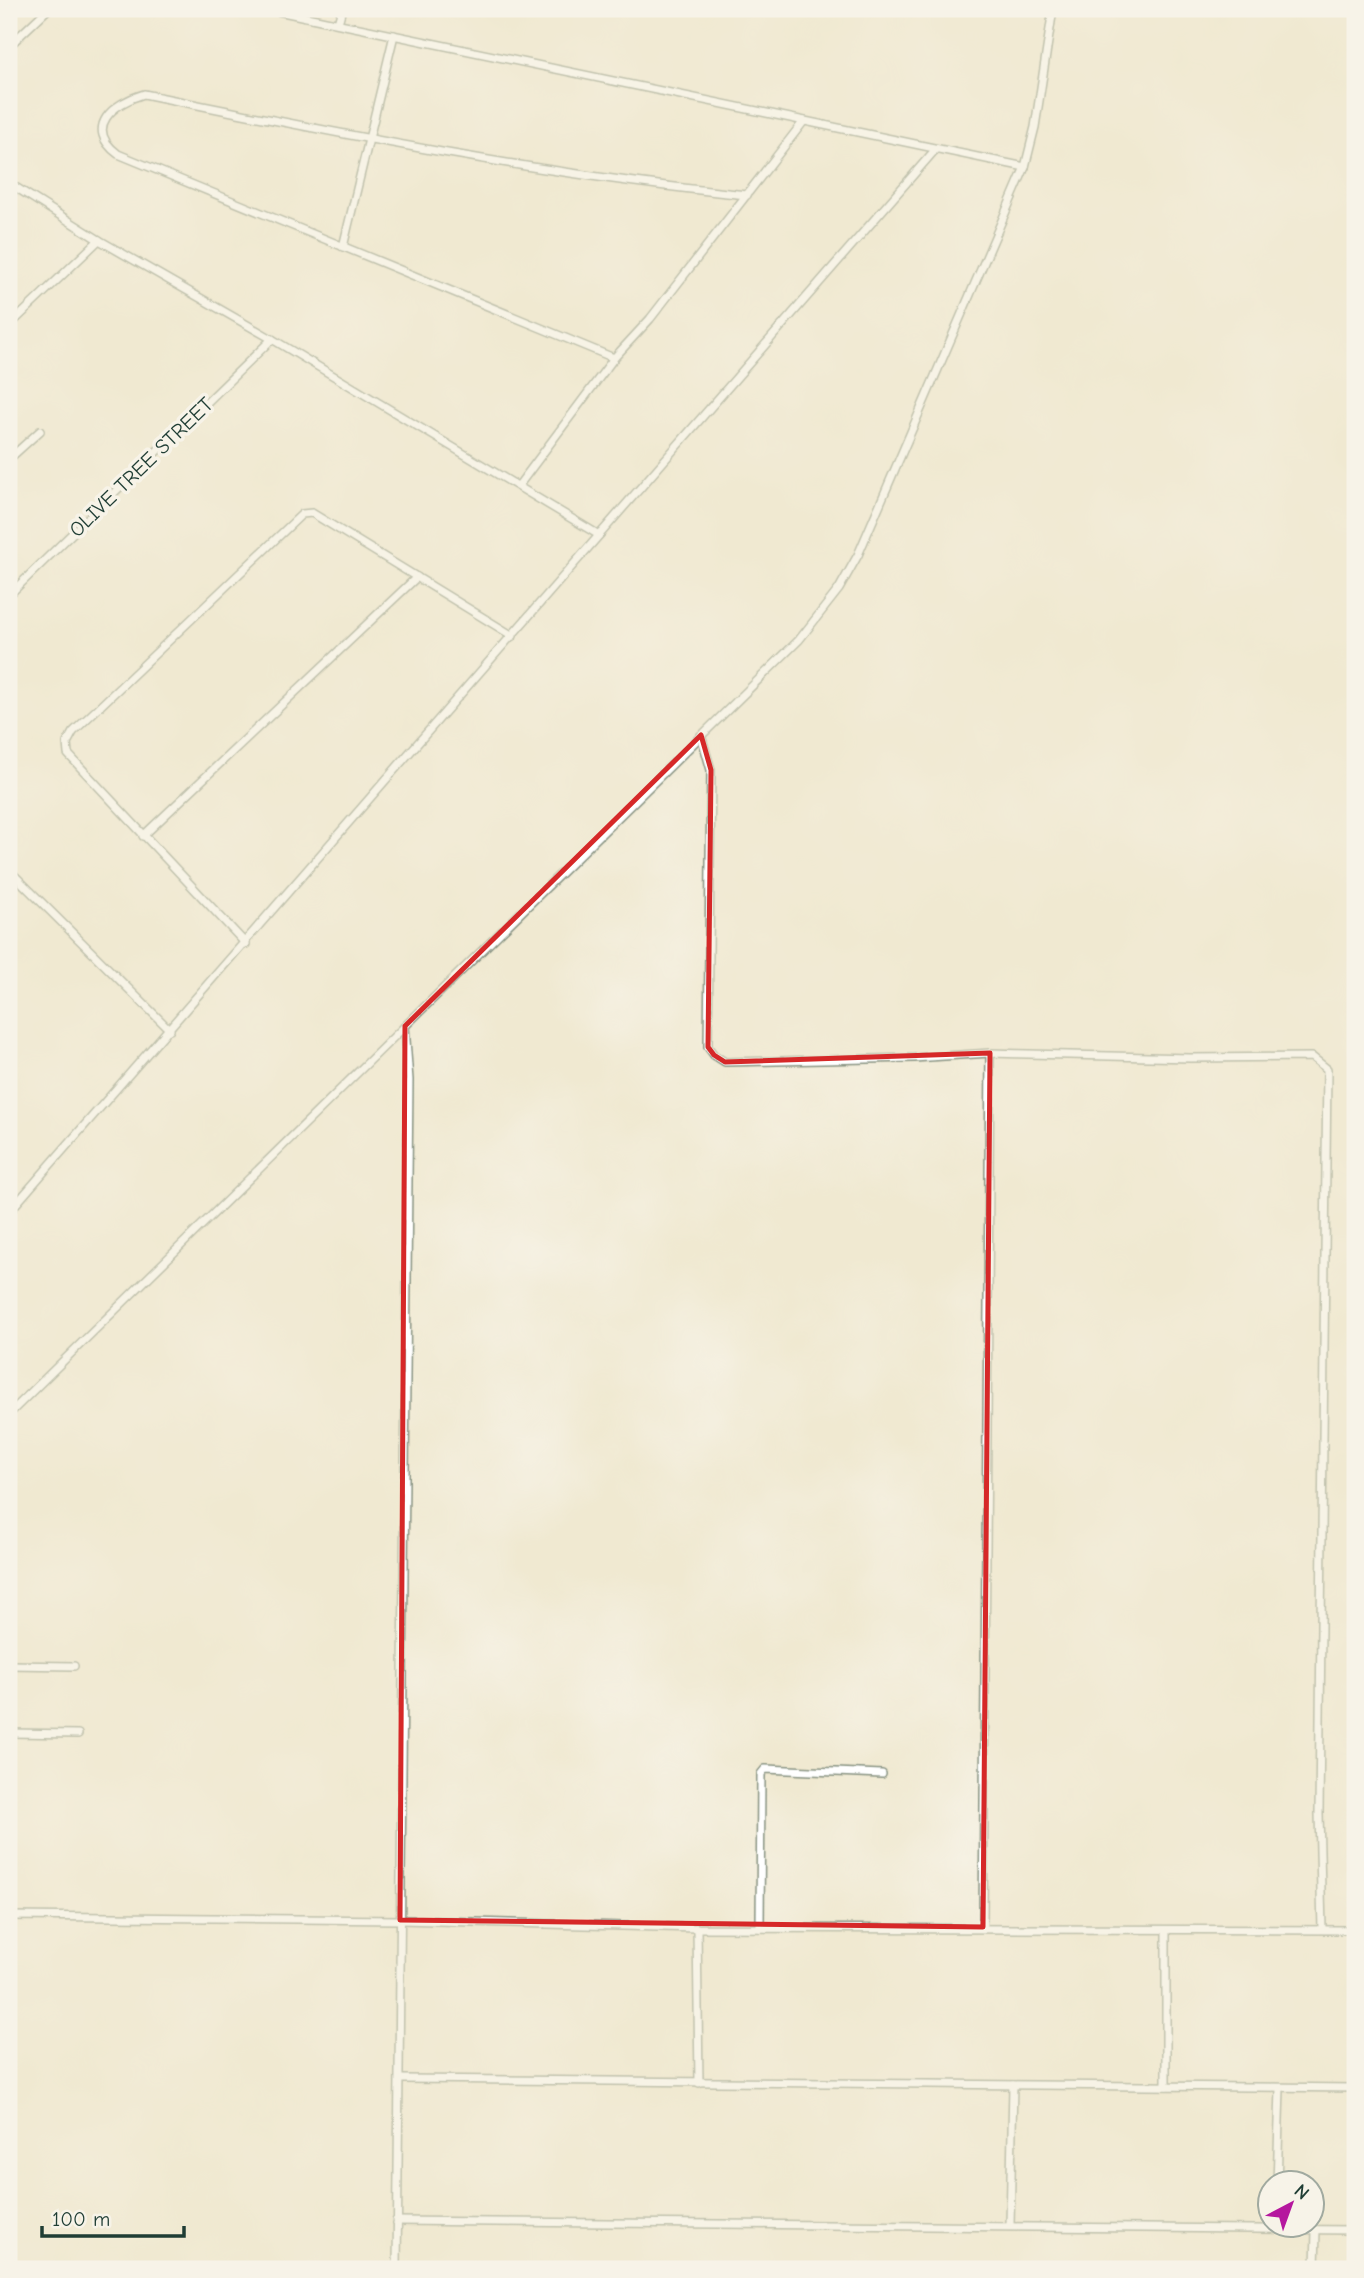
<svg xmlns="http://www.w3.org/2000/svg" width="1364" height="2278" font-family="'Comic Neue',sans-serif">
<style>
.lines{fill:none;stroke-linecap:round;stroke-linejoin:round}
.minor-casing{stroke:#889382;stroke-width:10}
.minor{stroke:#fff;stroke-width:7}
.marked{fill:none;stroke:#d62828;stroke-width:5;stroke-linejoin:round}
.labels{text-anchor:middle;stroke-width:7;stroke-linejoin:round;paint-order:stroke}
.street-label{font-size:21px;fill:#1f3d34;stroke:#f7f3e8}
</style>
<rect width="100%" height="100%" fill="#f7f3e8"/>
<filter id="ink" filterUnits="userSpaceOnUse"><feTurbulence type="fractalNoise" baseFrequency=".0143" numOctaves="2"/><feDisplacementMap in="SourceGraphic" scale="14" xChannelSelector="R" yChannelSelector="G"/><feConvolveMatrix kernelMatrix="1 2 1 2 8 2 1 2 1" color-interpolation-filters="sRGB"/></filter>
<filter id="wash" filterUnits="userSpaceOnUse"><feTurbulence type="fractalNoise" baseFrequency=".00686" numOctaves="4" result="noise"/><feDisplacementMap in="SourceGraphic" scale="28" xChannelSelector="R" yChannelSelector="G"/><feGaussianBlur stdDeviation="1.57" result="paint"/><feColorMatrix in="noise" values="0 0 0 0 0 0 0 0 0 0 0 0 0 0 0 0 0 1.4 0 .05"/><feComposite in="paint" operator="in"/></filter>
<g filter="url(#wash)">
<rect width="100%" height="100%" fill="#f0e9d1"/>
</g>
<g filter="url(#ink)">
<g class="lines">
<defs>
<g id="minor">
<polyline points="268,9 1025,167"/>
<polyline points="338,23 342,9"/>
<polyline points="9,46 48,9"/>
<polyline points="9,183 99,240 272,339 599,535"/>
<polyline points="343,247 394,35"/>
<polyline points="9,326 99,240"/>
<path d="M614,358L118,154C83,128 113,103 144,94C344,135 544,175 747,195"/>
<polyline points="9,459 40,431"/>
<polyline points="519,485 614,358 650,319 804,121"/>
<polyline points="9,595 272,339"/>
<polyline points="701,735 711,770 708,1047 714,1055 725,1062 914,1058 990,1053 1190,1058 1312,1057 1327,1069 1319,1813 1322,1929"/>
<polyline points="143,836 417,577"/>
<polyline points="9,870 170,1030"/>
<polyline points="246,944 68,754 67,743 73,732 302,514 312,513 513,636"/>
<polyline points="9,1212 935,150"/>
<polyline points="9,1414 799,640 839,589 858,555 1025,167 1035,127 1053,9"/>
<polyline points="9,1665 74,1666"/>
<polyline points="9,1733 78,1734"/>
<polyline points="9,1916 400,1920 697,1928 1355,1930"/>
<polyline points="983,1927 990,1053"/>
<polyline points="697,1928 699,2083"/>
<polyline points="760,1928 761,1774 765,1769 882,1774"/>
<polyline points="401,2079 1355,2088"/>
<polyline points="1166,2086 1166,1931"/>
<polyline points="1277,2184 1280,2089"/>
<polyline points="396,2221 1355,2230"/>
<polyline points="1010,2225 1013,2085"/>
<polyline points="397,2269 409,1080 405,1026"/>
<polyline points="1315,2269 1316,2230"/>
</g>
</defs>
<!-- minor casing -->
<use href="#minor" class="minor-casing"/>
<!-- minor -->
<use href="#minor" class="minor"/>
</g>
</g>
<!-- marked area -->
<path d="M0 0H1364V2278H0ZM701,735L711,770L708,1047L714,1055L725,1062L990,1053L983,1927L400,1920L405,1026Z" fill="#f0e9d1" fill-opacity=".55" fill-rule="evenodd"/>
<path class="marked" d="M701,735L711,770L708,1047L714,1055L725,1062L990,1053L983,1927L400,1920L405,1026Z"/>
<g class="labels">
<!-- street labels -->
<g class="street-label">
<text transform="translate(141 467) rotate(-44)" y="7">OLIVE TREE STREET</text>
</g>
</g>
<!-- margin -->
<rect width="1364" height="2278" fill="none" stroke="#f7f3e8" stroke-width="35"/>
<!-- north arrow -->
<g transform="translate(1291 2204) rotate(41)"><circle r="33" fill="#f7f3e8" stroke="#a1aaa0" stroke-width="2"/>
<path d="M0-5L12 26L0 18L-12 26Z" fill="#b5179e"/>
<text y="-10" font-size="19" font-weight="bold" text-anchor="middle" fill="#1f3d34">N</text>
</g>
<!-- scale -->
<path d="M42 2226v10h142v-10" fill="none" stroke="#1f3d34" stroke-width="3.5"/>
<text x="52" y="2226" font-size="21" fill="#1f3d34" stroke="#f7f3e8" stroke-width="5" paint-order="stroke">100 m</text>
</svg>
